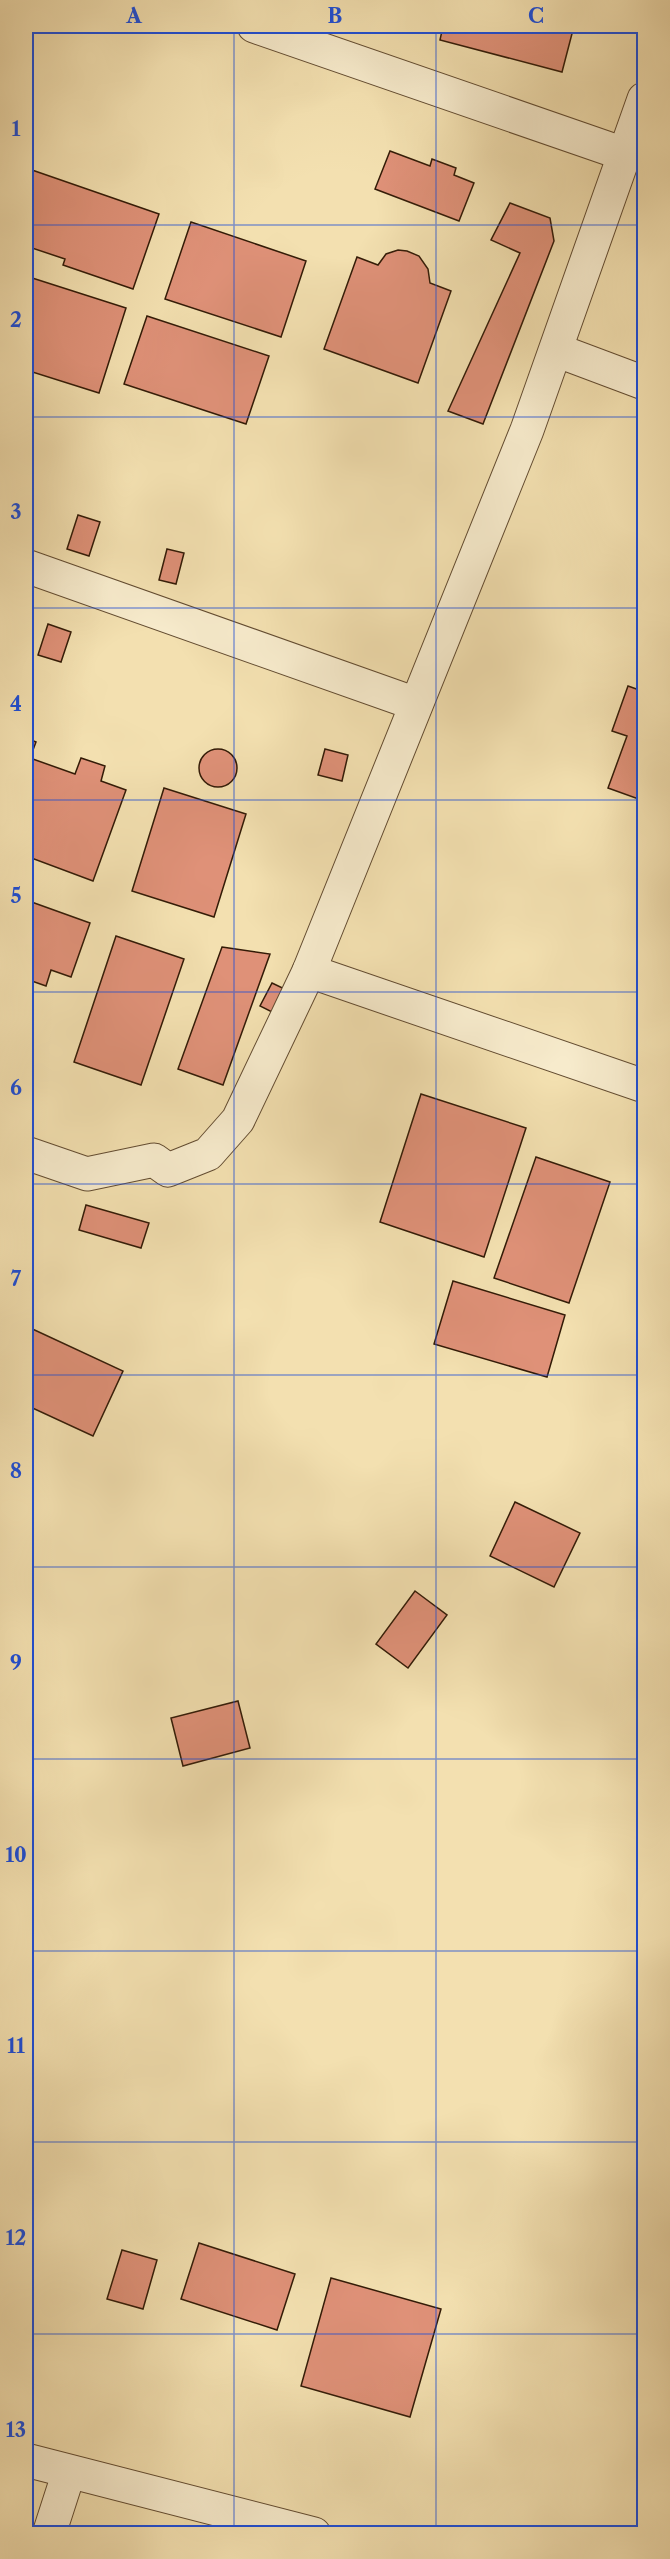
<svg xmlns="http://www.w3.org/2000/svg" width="670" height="2559" font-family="'Libre Caslon Text',serif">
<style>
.building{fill:#df9178;stroke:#331b07;stroke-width:1.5}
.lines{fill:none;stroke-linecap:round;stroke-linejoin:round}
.minor-casing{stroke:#634c31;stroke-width:35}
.minor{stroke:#f7ebcc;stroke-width:33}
.grid{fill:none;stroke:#1d4ed8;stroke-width:1.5;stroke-opacity:0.55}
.neatline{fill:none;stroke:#1d4ed8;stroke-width:2}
.grid-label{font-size:20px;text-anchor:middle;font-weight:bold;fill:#1d4ed8}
</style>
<rect width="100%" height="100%" fill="#f3e0b0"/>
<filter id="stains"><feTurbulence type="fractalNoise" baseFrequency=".00333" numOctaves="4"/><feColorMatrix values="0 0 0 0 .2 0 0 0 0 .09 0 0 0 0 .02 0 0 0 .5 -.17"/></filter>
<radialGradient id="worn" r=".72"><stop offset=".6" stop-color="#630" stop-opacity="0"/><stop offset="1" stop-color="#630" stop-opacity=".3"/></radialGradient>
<!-- building -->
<g class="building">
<polygon points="443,26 574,26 562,72 440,40"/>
<polygon points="390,151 430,166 432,159 456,168 454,175 474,183 459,221 375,189"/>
<polygon points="32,170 159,214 133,289 63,265 65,259 26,246 26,188"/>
<polygon points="510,203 550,218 554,241 483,424 448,411 520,253 491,240"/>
<polygon points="191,222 306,261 281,337 165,299"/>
<polygon points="398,250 407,251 419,256 428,269 430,283 451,291 418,383 324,349 357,257 378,265 386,254"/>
<polygon points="26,276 126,308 99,393 26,370"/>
<polygon points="147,316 269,356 246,424 124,384"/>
<polygon points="78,515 100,522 89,556 67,549"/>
<polygon points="167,549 184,553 176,584 159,580"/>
<polygon points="48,624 71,632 61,662 38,655"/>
<polygon points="644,685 644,801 608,788 627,736 612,731 628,686 642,691"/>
<polygon points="26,738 36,742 30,758 75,774 81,758 105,766 101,781 126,790 93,881 26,856"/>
<circle cx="218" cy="768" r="19"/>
<polygon points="325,749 348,755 342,781 318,775"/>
<polygon points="164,788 246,814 214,917 132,891"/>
<polygon points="26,900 90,923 71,977 51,970 46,986 26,979"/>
<polygon points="116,936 184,959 141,1085 74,1062"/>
<polygon points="222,947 270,954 223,1085 178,1069"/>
<polygon points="272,983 291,992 280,1016 260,1006"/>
<polygon points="421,1094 526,1128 484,1257 380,1222"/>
<polygon points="536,1157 610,1182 569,1303 494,1278"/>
<polygon points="86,1205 149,1223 141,1248 79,1230"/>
<polygon points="453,1281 565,1315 547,1377 434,1344"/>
<polygon points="26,1326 123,1371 93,1436 26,1405"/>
<polygon points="515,1502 580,1533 554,1587 490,1556"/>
<polygon points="415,1591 447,1615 408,1668 376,1644"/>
<polygon points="238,1701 250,1748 183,1766 171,1718"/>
<polygon points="199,2243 295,2274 277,2330 181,2299"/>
<polygon points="122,2250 157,2260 143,2309 107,2299"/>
<polygon points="331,2278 441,2309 410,2417 301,2386"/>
</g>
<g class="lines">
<defs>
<g id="minor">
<polyline points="254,26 624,154"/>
<polyline points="556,350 644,383"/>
<polyline points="26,566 416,704"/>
<polyline points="309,971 644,1086"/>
<polyline points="26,1153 87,1174 154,1160 168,1170 208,1154 238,1120 309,971 527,430 644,99"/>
<polyline points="26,2460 314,2534"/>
<polyline points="49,2534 69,2472"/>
</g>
</defs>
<!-- minor casing -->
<use href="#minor" class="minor-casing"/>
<!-- minor -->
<use href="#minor" class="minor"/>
</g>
<!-- grid -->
<path class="grid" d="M234,26V2534M436,26V2534M26,225H644M26,417H644M26,608H644M26,800H644M26,992H644M26,1184H644M26,1375H644M26,1567H644M26,1759H644M26,1951H644M26,2142H644M26,2334H644"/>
<!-- margin -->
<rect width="670" height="2559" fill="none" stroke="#f3e0b0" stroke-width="66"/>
<rect x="33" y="33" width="604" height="2493" class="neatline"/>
<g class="grid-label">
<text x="134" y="23">A</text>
<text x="335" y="23">B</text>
<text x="536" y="23">C</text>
<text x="16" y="136">1</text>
<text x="16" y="327">2</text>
<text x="16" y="519">3</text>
<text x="16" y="711">4</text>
<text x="16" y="903">5</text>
<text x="16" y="1095">6</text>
<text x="16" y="1286">7</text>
<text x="16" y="1478">8</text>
<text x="16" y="1670">9</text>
<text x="16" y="1862">10</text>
<text x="16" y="2053">11</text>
<text x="16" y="2245">12</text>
<text x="16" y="2437">13</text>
</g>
<rect width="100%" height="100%" filter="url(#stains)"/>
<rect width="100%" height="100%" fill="url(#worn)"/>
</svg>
